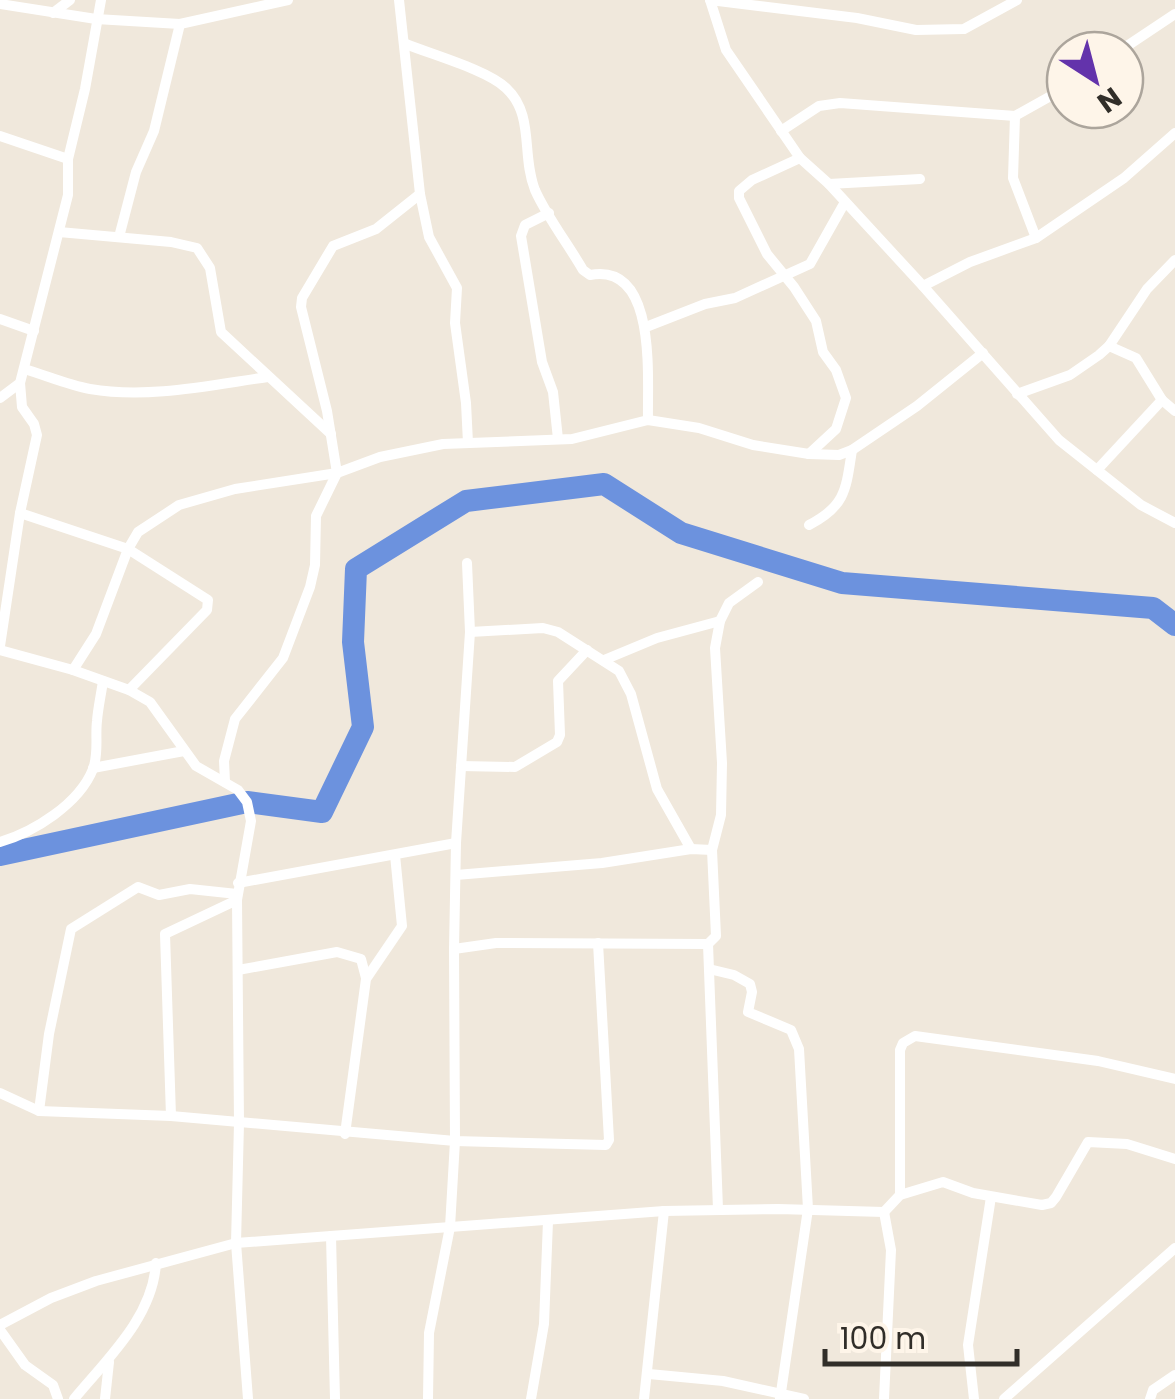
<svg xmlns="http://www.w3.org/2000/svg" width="1175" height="1399" font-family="Poppins,sans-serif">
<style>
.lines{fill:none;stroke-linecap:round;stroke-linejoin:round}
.river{stroke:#6c92de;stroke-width:22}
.minor{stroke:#fff;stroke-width:10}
</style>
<rect width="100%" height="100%" fill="#f0e8dc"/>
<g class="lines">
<!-- river -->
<polyline class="river" points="0,855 247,802 322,812 363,727 353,642 356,569 466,501 604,484 681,533 842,583 1153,608 1175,625"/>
<!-- minor -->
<g class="minor">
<polyline points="399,0 420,194 429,237 457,288 455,323 466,403 468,443"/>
<polyline points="710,0 726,50 800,158 829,184 923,286 1059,440 1141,505 1175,523"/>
<polyline points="710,0 857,18 916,30 964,29 1017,0"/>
<polyline points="0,4 96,19 180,24 288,0"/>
<polyline points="53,13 70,0"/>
<path d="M406,44C433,55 487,70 506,88C535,115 521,155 535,190C547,217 568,244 583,270L590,275C658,262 647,379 648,420"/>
<polyline points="1121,50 1175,14"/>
<polyline points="1015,116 1013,178 1036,238"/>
<polyline points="781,131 819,106 840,103 1015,116 1065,88"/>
<polyline points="0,136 68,159"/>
<polyline points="800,158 752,180 739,191 739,198 767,254 794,287 816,321 823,352 836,370 846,398 836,429 809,454"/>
<polyline points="829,184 920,179"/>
<polyline points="549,213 525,225 521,236 542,362 553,392 558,439"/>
<polyline points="59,232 171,242 197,248 210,268 221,332 331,434"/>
<polyline points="119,237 136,172 154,131 180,24"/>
<polyline points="923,286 970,262 1036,238 1124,178 1175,133"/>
<polyline points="0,319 34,331"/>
<polyline points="646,327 705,304 735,298 810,264 845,202"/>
<polyline points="1109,346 1136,358 1162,400 1175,411"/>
<path d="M24,369C45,375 68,385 90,389C149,399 211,385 268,377"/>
<polyline points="1017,394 1070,375 1099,355 1109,346 1147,289 1175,260"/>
<polyline points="0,398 20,383 68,195 68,159 85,89 101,0"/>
<polyline points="1097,470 1162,400"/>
<polyline points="20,513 128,549 208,600 207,610 129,690"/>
<path d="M809,525C846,506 846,489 852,450"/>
<polyline points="470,632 543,628 558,632 619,671 631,694 657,789 691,849"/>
<polyline points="0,646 20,513 37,435 34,424 22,407 20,383"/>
<polyline points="0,650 73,670 129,690 150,702 196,766 238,790 247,802 251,821 237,900 239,1123 236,1243 248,1399"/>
<polyline points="604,660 657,638 720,621"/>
<polyline points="73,670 96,634 128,549 138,532 179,505 235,489 337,473 380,457 443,444 572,439 648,420 699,428 753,445 809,454 839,455 852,450 917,406 983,353"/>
<polyline points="461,766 515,767 557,742 560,735 558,681 587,650"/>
<polyline points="93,768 184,751"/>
<polyline points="225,782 224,761 235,719 283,658 310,587 315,565 316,516 337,473 327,411 301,307 302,298 333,246 376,229 420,194"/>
<path d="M0,842C34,832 79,804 93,769C99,753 95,737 97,721C98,708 101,695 103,681"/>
<polyline points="456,875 602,863 691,849 712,850"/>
<polyline points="238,883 456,843"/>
<polyline points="454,949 496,943 708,944"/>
<polyline points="709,969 734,975 750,984 752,992 748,1012 791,1030 799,1049 808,1209 780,1399"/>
<polyline points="238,970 337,952 361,959 366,978"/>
<polyline points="0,1093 39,1111 171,1116 455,1141 606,1145 609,1140 598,943"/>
<polyline points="39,1111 49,1034 71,929 138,887 159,895 190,889 237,894"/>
<polyline points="171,1116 165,934 237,900"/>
<polyline points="345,1134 366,979 402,926 395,855"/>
<polyline points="900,1195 900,1050 903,1043 915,1036 1098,1061 1175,1079"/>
<polyline points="718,1209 708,944 716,936 712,850 721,815 722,763 715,648 720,621 729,603 758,582"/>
<polyline points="331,1236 335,1399"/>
<polyline points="0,1325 51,1298 96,1281 236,1243 664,1211 778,1209 884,1212 900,1195 943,1182 973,1193 1042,1205 1051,1203 1056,1197 1088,1142 1127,1144 1175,1159"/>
<polyline points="0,1330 25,1365 53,1385 58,1399"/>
<polyline points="649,1374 723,1381 804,1399"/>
<path d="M74,1399C107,1359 153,1317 156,1263"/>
<polyline points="105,1399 109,1362"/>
<polyline points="428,1399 429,1333 450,1227 455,1141 454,949 456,843 470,632 467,563"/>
<polyline points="531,1399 544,1324 548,1221"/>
<polyline points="644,1399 664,1211"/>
<polyline points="884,1399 891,1250 884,1212"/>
<polyline points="974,1399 968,1345 991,1197"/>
<polyline points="1004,1399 1175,1248"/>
<polyline points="1150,1399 1153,1390 1175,1375"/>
</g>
</g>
<!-- north arrow -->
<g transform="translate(1095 80) rotate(144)"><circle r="48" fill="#fef5e9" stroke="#aca59c" stroke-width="2.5"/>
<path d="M0-8L18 38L0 25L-18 38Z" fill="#6333ab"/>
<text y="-15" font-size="28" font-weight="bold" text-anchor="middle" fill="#312e29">N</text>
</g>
<!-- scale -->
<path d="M825 1349v15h192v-15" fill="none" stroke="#312e29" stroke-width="5"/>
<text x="840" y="1349" font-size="30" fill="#312e29" stroke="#fef5e9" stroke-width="8" paint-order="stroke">100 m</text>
</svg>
